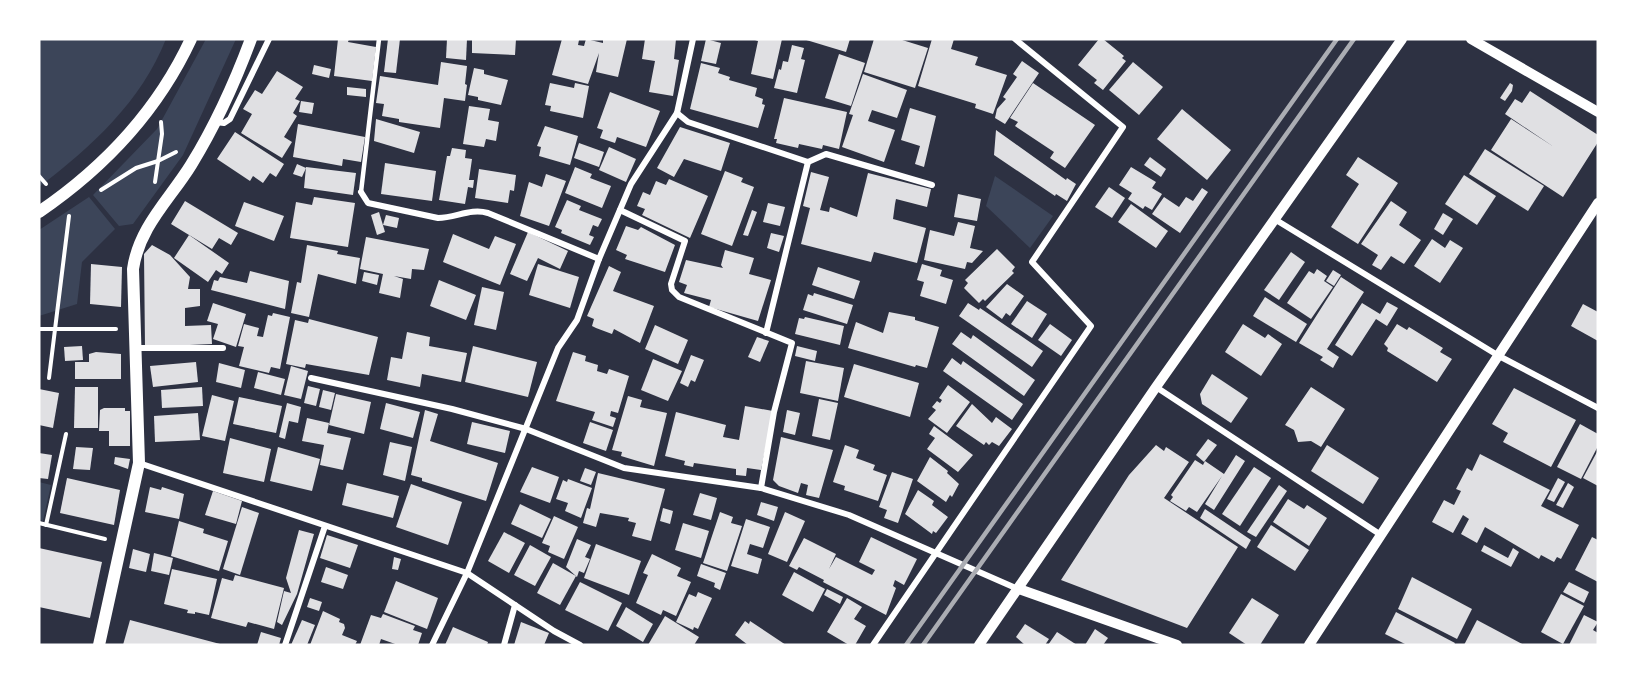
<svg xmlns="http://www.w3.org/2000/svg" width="1637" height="684" font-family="'IBM Plex Sans',sans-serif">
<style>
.green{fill:#3c4559}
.building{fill:#e0e0e3}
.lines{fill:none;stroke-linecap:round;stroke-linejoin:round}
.path{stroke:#fff;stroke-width:4}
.service{stroke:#fff;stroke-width:4.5}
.minor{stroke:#fff;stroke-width:6}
.tertiary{stroke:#fff;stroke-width:10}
.secondary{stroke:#fff;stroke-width:12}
.rail{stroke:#abadb3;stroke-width:4.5}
</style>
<rect width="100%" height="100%" fill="#2d3142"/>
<!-- green -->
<g class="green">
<path d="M39,39H166C141,102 92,146 39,187Z"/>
<polygon points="206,39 236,39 183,155 133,224 119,226 93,195 157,129"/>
<polygon points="995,176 1053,216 1030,248 986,206"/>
<polygon points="89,197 115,229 82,262 77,304 39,316 39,230"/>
<polygon points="39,482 51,485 43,521 39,519"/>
</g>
<!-- building -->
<g class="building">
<polygon points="338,39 349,39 348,42 376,47 372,81 334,76"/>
<polygon points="388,39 400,39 396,73 384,72"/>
<polygon points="447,39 467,39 466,60 446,58"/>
<polygon points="472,39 516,39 515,55 472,53"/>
<polygon points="562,39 579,40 578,45 584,46 586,39 603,43 603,39 627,39 618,77 596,72 599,53 588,84 552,75"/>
<polygon points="645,39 676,39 674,59 679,60 673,96 649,92 655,61 642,59"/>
<polygon points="706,39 721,43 716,64 701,61"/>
<polygon points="752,39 782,39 773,79 751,74 758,41"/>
<polygon points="803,39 850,39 846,52"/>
<polygon points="874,39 899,39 928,48 915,88 864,72"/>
<polygon points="932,39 954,39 951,49 978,57 975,65 1007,75 993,114 975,108 976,104 918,86"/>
<polygon points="1099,39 1103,39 1124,56 1122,58 1126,61 1103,90 1094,83 1097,80 1078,65"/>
<polygon points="792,45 804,48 801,59 805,60 797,93 774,88 779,69 781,70 783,61 788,62"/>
<polygon points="839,54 865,63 851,106 825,98"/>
<polygon points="1022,61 1039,73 1005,124 995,118 997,109 1006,99 1003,97 1017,77 1013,74"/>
<polygon points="441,62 467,66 465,84 467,85 465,101 444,98 440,128 399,122 399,119 382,116 384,104 376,103 380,76 438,85"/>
<polygon points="1133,62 1163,87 1139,115 1109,90"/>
<polygon points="701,63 720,68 718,73 730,77 729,80 757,88 755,96 763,99 762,104 765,105 758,128 690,109"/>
<polygon points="314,65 331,69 329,78 312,74"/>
<polygon points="474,68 484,70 484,74 508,80 501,105 478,100 478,97 468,95"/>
<polygon points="277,71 303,87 295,99 300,101 293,113 297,116 284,137 292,142 282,158 241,133 252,114 243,109 255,90 262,94"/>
<polygon points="863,74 907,90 897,118 872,110 868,121 895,130 884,162 842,147 853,115 849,114"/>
<polygon points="550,83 574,88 575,83 589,86 583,118 550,111 551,106 545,105"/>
<polygon points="1033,83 1095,125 1065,168 1050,158 1054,152 1015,126 1018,122 1010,118"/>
<polygon points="1510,83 1513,85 1512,91 1505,101 1500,98"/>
<polygon points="347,87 366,89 366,97 347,95"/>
<polygon points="1530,91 1598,135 1598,142 1563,197 1491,150 1511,119 1554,147 1505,114 1515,99 1522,103"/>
<polygon points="610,92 660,111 646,147 617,137 615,143 600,138 603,130 597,128"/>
<polygon points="784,98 847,112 839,149 823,145 822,149 799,144 798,148 776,143 777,139 774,139"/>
<polygon points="301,101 314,103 312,114 299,112"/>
<polygon points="469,106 490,109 488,120 499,122 496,141 486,139 484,147 463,144"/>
<polygon points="910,108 936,116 924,167 915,164 920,146 901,140"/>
<polygon points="1182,109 1231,150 1207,180 1157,139"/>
<polygon points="376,119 420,132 414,153 374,141"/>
<polygon points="298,124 365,137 361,162 343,159 342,166 293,157"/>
<polygon points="545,126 578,136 570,165 539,156 541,147 537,146"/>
<polygon points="680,127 730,143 721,171 684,159 674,177 657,168"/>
<polygon points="996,130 1066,180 1067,178 1076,184 1067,201 1056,194 1055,196 994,155"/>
<polygon points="235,132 284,164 276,177 270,173 263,183 253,176 250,181 217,159"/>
<polygon points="579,143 604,152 599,167 574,158"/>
<polygon points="609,147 636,159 626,182 599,170"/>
<polygon points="452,148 466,150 465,158 472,159 469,180 474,180 473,188 468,187 465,204 439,200 447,156 450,156"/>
<polygon points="1485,149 1544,186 1528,211 1469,174"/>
<polygon points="1150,157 1166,169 1161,177 1144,165"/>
<polygon points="1358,157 1398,183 1358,244 1331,227 1359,184 1346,175"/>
<polygon points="385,163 436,171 432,201 381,194"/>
<polygon points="297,164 306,168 302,177 293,174"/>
<polygon points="306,167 356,173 353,195 304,188"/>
<polygon points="575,167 592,174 590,178 611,186 602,208 565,193"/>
<polygon points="1131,167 1156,182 1152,188 1162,194 1152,210 1145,206 1143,209 1128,199 1132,193 1119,185"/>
<polygon points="479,169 516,175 514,191 510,190 508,203 475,198"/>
<polygon points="725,171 743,178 741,182 754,187 732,246 701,234"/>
<polygon points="811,172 829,177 820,210 829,212 830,207 857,217 868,173 931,189 927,207 896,199 895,204 893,219 926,228 917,263 874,252 871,262 801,244 810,208 803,206"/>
<polygon points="546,174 566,181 549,226 520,216 529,182 542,187"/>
<polygon points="1464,175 1496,196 1477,225 1445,204"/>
<polygon points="669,179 708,196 690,238 642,215 645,209 637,206 643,192 650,195 656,181 666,185"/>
<polygon points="1109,187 1125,198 1112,218 1095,207"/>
<polygon points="1202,188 1208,192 1180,233 1152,214 1164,197 1179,207 1186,197 1193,201"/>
<polygon points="958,194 981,199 977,221 954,217"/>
<polygon points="314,197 355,203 348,247 290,238 296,202 312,205"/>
<polygon points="567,200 581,206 579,210 602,219 598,227 593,225 589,235 594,237 590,245 561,233 562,230 555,227"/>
<polygon points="185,201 238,233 231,245 219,238 212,249 171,224"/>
<polygon points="1391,201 1407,212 1399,225 1421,240 1404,264 1391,256 1381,270 1372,265 1378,255 1361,244"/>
<polygon points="244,202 284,216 274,241 235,226"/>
<polygon points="768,203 785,207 780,226 763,222"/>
<polygon points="1131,204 1168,231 1156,248 1118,222"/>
<polygon points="752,210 757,212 748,236 743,235"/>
<polygon points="379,212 385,232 377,235 371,215"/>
<polygon points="1443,213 1453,219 1443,235 1434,229"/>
<polygon points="386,215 399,218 397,228 383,225"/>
<polygon points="958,222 975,226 970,248 983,251 972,263 967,262 965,269 924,260 930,230 954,236"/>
<polygon points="626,226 638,230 641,227 675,245 665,272 625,259 627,255 616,250"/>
<polygon points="528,232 568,251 560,269 538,258 527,281 510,274"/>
<polygon points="771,233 784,236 779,252 767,248"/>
<polygon points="453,234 489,249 495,236 516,244 500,285 443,262"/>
<polygon points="189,235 229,263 222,274 216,270 208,282 174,258"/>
<polygon points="366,237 429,249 424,270 412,269 411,279 394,276 403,279 400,298 379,293 383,274 360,269"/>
<polygon points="1432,239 1445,248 1450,240 1463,248 1440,283 1414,266"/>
<polygon points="152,245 170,255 190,277 188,289 200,289 200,306 185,308 185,326 211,325 212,344 145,347 144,254"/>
<polygon points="307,245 338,251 337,254 360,258 356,284 318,274 309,317 291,313 297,282 301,283"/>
<polygon points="997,249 1015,267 1012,271 1014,273 985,301 983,299 979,303 964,288 968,283 965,280"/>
<polygon points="725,250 754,258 749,274 771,280 758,321 709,307 711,300 684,293 687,285 679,282 686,260 723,268 721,265"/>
<polygon points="1291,252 1305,262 1279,300 1264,290"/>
<polygon points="91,264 122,267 121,307 90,304"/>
<polygon points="538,264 579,277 570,308 529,295"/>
<polygon points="922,264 942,270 940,276 953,280 946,304 920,296 924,282 917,280"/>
<polygon points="609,266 621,272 613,291 654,306 640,343 614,329 612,334 596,328 592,326 594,319 587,316"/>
<polygon points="818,267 860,281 854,299 812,285"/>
<polygon points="1317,269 1327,276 1324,281 1333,287 1311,319 1287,303 1309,271 1314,274"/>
<polygon points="1333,270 1341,275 1334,286 1326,281"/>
<polygon points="250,271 289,281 285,309 211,290 214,280 218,281 220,277 247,283"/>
<polygon points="364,272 379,275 377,285 362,281"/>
<polygon points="1341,277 1364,292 1327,349 1339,357 1333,368 1320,360 1323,357 1299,343"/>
<polygon points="439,280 476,295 466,320 430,306"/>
<polygon points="1007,284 1024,296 1010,316 1006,313 1002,319 986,307"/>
<polygon points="482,287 504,292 496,330 474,325"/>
<polygon points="814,293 853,305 847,324 803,310 808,294 813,296"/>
<polygon points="1265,297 1307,324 1296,342 1253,316"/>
<polygon points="1027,301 1047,314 1032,338 1011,324"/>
<polygon points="1387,302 1398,308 1387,326 1376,319 1352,356 1335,345 1362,303 1380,314"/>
<polygon points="213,303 246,314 236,347 213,339 218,324 207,321"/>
<polygon points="968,303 979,310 980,308 1043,351 1032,367 959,316"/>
<polygon points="1583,304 1598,312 1598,341 1571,326"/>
<polygon points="889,312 915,317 915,320 939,327 927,368 916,365 915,367 848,348 856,322 883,333"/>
<polygon points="273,313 290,317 280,369 271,367 269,373 239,366 244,347 238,346 244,324 259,328 257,336 263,337 268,315 272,316"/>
<polygon points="805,317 844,326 840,345 795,334 799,318 804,319"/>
<polygon points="309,319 378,337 369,375 306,364 305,368 286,364 295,320 308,323"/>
<polygon points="1050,324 1072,340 1061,356 1038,340"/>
<polygon points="1243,324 1265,338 1268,334 1282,344 1261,376 1225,352"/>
<polygon points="1397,324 1407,330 1409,327 1443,348 1440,352 1452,359 1437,382 1387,351 1388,348 1384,344"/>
<polygon points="655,325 688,340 678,364 645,349"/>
<polygon points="407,332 430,337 429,346 467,353 461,382 422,374 420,387 387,380 391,357 402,359"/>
<polygon points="961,332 971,339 973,335 1035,380 1024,396 952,344"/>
<polygon points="757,337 769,341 760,362 748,357"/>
<polygon points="82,346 83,360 65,361 64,347"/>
<polygon points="473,346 537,362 528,397 465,382"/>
<polygon points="797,346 817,351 815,361 795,356"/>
<polygon points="96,352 121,354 121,379 75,379 75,362 89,362 89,354"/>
<polygon points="573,352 586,356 585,361 598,365 597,371 607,374 609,369 629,376 618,413 611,411 610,416 616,418 613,427 592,420 595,412 556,401"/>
<polygon points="691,355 704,360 695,382 691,380 688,387 680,383"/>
<polygon points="952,358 961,365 963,361 1023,404 1012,420 943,371"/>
<polygon points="653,359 682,371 668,401 641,390"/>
<polygon points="806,361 844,368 838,401 800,393"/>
<polygon points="196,362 198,382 153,387 150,366"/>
<polygon points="219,363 245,370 241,388 216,382"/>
<polygon points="854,364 919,383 910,417 844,397"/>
<polygon points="291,366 308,371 301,399 284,395"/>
<polygon points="258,372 285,379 281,395 254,388"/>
<polygon points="1212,374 1248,398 1231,423 1202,404 1200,394"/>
<polygon points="948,385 970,402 947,433 928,419 936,410 932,407 937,401 940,403 942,400 939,398"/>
<polygon points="308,386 320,389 316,406 304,403"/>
<polygon points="75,387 98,387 98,428 74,428"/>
<polygon points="202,387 203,406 162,408 161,390"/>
<polygon points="1311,387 1345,409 1321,447 1311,441 1298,442 1294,430 1285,425"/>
<polygon points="1514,388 1576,420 1551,467 1503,442 1508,433 1492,424"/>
<polygon points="39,389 59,393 53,428 39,425"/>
<polygon points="323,390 335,393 331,410 319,407"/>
<polygon points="336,394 371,402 364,434 329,425"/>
<polygon points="212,395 234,401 225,441 202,436"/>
<polygon points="628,396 642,400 640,407 667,413 654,466 621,456 622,452 612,450"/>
<polygon points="239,397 282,406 276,433 233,424"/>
<polygon points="819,399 838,403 830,440 812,436"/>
<polygon points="287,403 301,407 298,423 289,421 285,439 279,437"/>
<polygon points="386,403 420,412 413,438 380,429"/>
<polygon points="972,404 992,423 996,417 1012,429 999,446 992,442 989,445 986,442 984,445 956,426"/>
<polygon points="745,406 773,411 761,470 747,468 746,476 736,475 736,469 694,463 693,467 684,465 685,461 665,456 676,412 726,425 723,437 739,440"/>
<polygon points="104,408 125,408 125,411 130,411 130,446 109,446 109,431 99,431 100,410"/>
<polygon points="425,410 438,414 430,441 498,463 486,501 422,481 422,478 411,475"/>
<polygon points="787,410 800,413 795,435 783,432"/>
<polygon points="198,413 200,440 155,442 154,416"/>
<polygon points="307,418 329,423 327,433 351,438 343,470 320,465 324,445 302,441"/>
<polygon points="472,422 510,431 505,453 467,444"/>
<polygon points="590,422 613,430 606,451 583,443"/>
<polygon points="1580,424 1598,434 1598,446 1581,479 1557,467"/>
<polygon points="934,426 973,455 958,472 927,449 935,438 929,434"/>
<polygon points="781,437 833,450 819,498 806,495 808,485 801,483 798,493 779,486 773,480"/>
<polygon points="230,438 271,449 264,482 223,473"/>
<polygon points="1208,439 1217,445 1204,462 1196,455"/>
<polygon points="390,442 412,447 405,481 383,475"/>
<polygon points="845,445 859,450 856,458 875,465 873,470 887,475 878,501 844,490 845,486 833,482"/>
<polygon points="1156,445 1164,451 1166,447 1189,462 1164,498 1238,547 1187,628 1061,580 1129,475"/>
<polygon points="1327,445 1379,478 1363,504 1311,471"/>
<polygon points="76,447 93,448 90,470 73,469"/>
<polygon points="278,447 320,459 312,491 270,481"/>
<polygon points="1598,450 1598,486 1583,478"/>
<polygon points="39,453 52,455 48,479 39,478"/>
<polygon points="1480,454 1550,490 1541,506 1579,525 1561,559 1557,557 1554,562 1541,555 1539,559 1485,527 1477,543 1461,534 1469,519 1463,515 1453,533 1432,522 1444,500 1454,505 1461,491 1456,489 1467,468 1472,471"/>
<polygon points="1236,455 1245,461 1214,510 1205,504 1222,476 1197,512 1189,507 1186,511 1170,501 1173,497 1171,495 1195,460 1203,465 1205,461 1224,474"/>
<polygon points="115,457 130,459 128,469 114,464"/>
<polygon points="930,457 948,471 947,473 959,484 952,497 950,495 946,502 917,481"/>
<polygon points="532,467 559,477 550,503 520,492"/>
<polygon points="1254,467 1271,478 1240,526 1222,514"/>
<polygon points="585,468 596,472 591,485 580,481"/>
<polygon points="892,472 913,479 898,523 884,518 887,510 879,507"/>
<polygon points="598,473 665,489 651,541 632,536 636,523 628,521 629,518 600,513 596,527 583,523 587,508 590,509"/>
<polygon points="67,478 120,490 114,525 60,513"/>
<polygon points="1558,478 1565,482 1554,502 1547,499"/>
<polygon points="568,479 592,488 581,518 565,511 568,503 556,499 563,480 567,482"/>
<polygon points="347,483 399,496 393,518 342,505"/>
<polygon points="1568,483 1574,487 1563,508 1556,505"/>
<polygon points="411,484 462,502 448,545 396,527"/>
<polygon points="1279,485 1287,491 1256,537 1247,532"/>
<polygon points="150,487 161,490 162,487 184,494 179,519 145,512"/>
<polygon points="918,490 934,501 932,505 948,517 936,533 933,531 932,534 905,514"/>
<polygon points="213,491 242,501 236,524 205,515"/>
<polygon points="700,493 717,498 711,520 693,515"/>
<polygon points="1288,499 1304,509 1307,505 1327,518 1309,546 1273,522"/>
<polygon points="761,502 778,507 774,521 757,515"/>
<polygon points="520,504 551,519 542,538 511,524"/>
<polygon points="242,507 259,513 240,575 223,569"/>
<polygon points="663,508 673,511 670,524 660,521"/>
<polygon points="1205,509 1251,540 1246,549 1200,518"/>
<polygon points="720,512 733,517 731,523 742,526 727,571 703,563"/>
<polygon points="785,512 805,521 787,562 768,554"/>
<polygon points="554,516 578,527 564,559 548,552 550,546 542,543"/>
<polygon points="746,519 770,527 763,548 750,544 747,554 762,559 758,574 731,566"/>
<polygon points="179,521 204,529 203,533 228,541 219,571 171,556"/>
<polygon points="683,523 709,531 701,558 675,550"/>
<polygon points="1271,525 1309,550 1295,571 1257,547"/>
<polygon points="299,530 314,534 297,594 282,625 277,622 284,591 291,593 286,578"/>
<polygon points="504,532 525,543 509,573 488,561"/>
<polygon points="327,535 358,545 350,568 320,558"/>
<polygon points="871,537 917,559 904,585 895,580 893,586 896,588 886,615 823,582 824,580 799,567 797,570 789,566 804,538 836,554 829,569 836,557 872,575 875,570 859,562"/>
<polygon points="1592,537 1598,540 1598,582 1575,570"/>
<polygon points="577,539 591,545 585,557 590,559 584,573 579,571 577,577 566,567"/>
<polygon points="596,544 641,561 629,595 584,578"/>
<polygon points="530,545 551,557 535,586 514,575"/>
<polygon points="1484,545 1508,558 1513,548 1519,552 1511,567 1481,551"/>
<polygon points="39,548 102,562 90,618 39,607"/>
<polygon points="133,549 150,554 146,572 129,568"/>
<polygon points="154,553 173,558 169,575 151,571"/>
<polygon points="652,554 681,568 677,576 691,582 676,616 663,610 661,615 636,603 648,575 643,573"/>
<polygon points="394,557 401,559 398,570 392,569"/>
<polygon points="553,563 576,576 560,605 537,593"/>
<polygon points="701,564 726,573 720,590 714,587 715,583 697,576"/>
<polygon points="326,567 348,575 343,589 321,582"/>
<polygon points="172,569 217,579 209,615 195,612 195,614 187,613 188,610 164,604"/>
<polygon points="794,572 825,589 813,612 782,595"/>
<polygon points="235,575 284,588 274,629 248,622 246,627 211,618 222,578 233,581"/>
<polygon points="1412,577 1472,609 1457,639 1398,609"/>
<polygon points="396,581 438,598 427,629 384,612"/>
<polygon points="580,582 622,603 608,631 565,610"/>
<polygon points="1569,582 1589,592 1584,603 1563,592"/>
<polygon points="827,589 843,597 840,604 824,595"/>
<polygon points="698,592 712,598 698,629 694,627 693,630 676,622 689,594 696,597"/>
<polygon points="1561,594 1584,606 1563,644 1541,632"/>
<polygon points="310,598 322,602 319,611 307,607"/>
<polygon points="847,598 862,607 854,619 866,626 855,645 849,645 827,632"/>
<polygon points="1252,598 1279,615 1260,645 1247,645 1229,633"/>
<polygon points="626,607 653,624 643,642 616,626"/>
<polygon points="323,611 340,619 339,622 344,624 345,628 342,635 357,641 355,645 310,645"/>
<polygon points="1396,612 1455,643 1454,645 1407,645 1385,634"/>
<polygon points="383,614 415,626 413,630 422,633 418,645 398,645 381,639 379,645 360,645 371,615 381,618"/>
<polygon points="1584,615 1598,622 1593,630 1598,633 1598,645 1569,645"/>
<polygon points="665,616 699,637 694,645 648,645"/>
<polygon points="130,620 220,644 220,645 123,645"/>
<polygon points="302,620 315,625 307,645 291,645"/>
<polygon points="1477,620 1524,645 1464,645"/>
<polygon points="745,621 749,624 750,621 786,645 748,645 735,635"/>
<polygon points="521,622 549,633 544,645 514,645"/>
<polygon points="1025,624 1049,639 1045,645 1025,645 1016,637"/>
<polygon points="453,627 488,642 487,645 445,645"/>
<polygon points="1095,629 1108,638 1103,645 1085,645"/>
<polygon points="261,632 281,638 279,645 257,645"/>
<polygon points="1057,632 1077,645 1048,645"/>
</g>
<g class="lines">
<!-- path -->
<g class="path">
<polyline points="39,176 46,184"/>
<polyline points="155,182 162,134 161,122"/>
<polyline points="101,190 136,168 158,161 176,152"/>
<polyline points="39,329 116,329"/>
<polyline points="49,378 69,216"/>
<polyline points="39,523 105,539"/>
<polyline points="46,525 66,434"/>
</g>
<!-- service -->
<polyline class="service" points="361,192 379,39"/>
<!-- minor -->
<g class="minor">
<polyline points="677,113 688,122 808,162 826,154 932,185"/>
<polyline points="216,122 224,123 230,119 269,39"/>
<path d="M361,192L368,203L438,218C456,218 470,208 488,213L599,259"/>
<polyline points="620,210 685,241 671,284 672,290 679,297 792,343 774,412 761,488"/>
<polyline points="1276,220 1499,356 1598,408"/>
<polyline points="766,333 808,162"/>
<polyline points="136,348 223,348"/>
<polyline points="311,378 452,409 526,429 624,468 761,488 849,515 1018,589"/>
<polyline points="1156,387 1381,535"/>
<polyline points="139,463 467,573 554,631 580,645"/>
<polyline points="285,645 325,526"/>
<polyline points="432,645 467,573 558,348 577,320 599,259 631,184 677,113 693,39"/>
<polyline points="504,645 515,605"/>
<polyline points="873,645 1091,326 1032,262 1123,127 1015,39"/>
</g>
<!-- tertiary -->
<g class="tertiary">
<polyline points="1471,39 1598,112"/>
<polyline points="1019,589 1177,645"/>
<polyline points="979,645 1156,387 1402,39"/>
<polyline points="1309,645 1598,203"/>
</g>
<!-- secondary -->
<g class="secondary">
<path d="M39,212C105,167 157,112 191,39"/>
<path d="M99,645L139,463L133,269C139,227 170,199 191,165C215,126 235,82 251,39"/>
</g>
<!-- rail -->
<g class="rail">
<polyline points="906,645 1337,39"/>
<polyline points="923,645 1354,39"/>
</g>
</g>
<!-- border -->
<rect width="1637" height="684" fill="none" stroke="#ffffff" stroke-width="81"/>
</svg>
